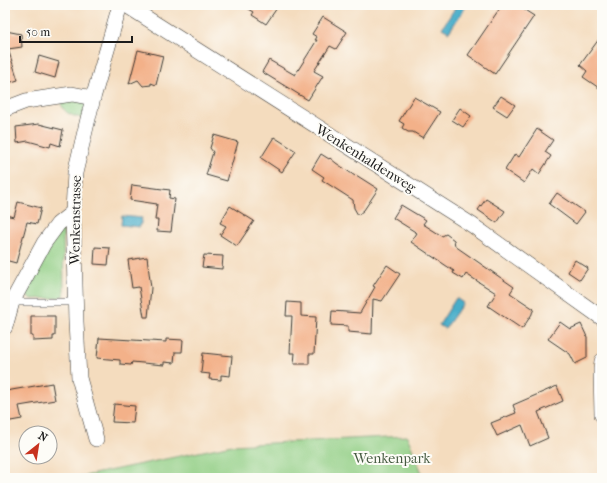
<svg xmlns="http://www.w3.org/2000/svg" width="607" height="483" font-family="'IM FELL French Canon',serif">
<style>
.green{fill:#91ce84;stroke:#567550}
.water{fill:#49adc9;stroke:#326472}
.building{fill:#f3b189}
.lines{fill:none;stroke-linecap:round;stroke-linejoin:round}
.service-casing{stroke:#3c3934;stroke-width:8}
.minor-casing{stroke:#3c3934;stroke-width:16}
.service{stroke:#fff;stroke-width:7}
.minor{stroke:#fff;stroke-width:15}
.labels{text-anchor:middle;stroke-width:4;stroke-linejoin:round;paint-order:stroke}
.street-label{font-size:14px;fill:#1c1c1c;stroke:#fdfcf7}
.park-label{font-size:14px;fill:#455a40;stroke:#fdfcf7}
</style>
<rect width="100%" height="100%" fill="#fdfcf7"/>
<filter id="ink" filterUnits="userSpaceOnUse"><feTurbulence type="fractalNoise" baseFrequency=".025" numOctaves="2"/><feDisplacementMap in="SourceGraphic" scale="8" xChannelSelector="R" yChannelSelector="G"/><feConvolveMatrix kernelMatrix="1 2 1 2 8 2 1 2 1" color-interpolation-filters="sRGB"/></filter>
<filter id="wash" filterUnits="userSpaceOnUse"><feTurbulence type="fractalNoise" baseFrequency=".012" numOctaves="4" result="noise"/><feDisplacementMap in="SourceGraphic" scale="16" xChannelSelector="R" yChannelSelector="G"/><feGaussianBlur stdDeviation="0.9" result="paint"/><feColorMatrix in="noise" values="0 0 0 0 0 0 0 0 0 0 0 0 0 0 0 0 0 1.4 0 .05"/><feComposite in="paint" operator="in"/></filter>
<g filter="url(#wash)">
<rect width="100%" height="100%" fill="#f4dcbe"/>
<!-- green -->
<g class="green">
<path d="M58,96L93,98L88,120C68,114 65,116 58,96Z"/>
<polygon points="63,228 64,295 59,298 32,299 27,296 25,292 39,258"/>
<polygon points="407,436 424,478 75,478 232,445"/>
</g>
<!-- water -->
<g class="water">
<polygon points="457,5 467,5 449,32 442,28"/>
<polygon points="122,216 142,218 140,227 121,225"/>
<polygon points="456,298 463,303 445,329 439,325"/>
</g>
<g id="blocks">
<!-- building -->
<g class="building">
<polygon points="242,5 279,5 266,24 252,15 254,12"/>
<polygon points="502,5 517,5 534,16 495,74 468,55"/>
<polygon points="323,17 347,32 336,49 330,46 314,71 323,76 308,100 262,72 269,60 295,75 317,40 315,40 317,37 312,34"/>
<polygon points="6,31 21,34 22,47 8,49"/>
<polygon points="602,35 602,90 583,77 587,71 580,65"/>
<polygon points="5,49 8,49 18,80 5,84"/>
<polygon points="138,50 163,56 156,85 151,83 151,85 143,86 138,80 129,84"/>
<polygon points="39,56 59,62 55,78 35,72"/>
<polygon points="501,96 515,105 507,116 493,107"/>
<polygon points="414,97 440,112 423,138 413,132 408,132 402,128 404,124 399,121"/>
<polygon points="460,108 471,116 463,127 452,120"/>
<polygon points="39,124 63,130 60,146 51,143 50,147 28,141 17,143 16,127"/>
<polygon points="537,129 553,140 545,152 551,156 539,174 533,169 524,183 505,170 515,154 519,157"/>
<polygon points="214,135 238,142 227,181 206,175 213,152 210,148"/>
<polygon points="274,137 296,151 282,172 261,158"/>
<polygon points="321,154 329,159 330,158 336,163 355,176 356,175 378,189 364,210 358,215 354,208 353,200 322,180 324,177 312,169"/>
<polygon points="132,185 170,190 169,198 175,199 171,232 157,231 158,220 155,220 157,204 130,200"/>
<polygon points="557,193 585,212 576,224 549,204"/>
<polygon points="486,199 505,211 497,223 478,210"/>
<polygon points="18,202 41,208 37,224 27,222 16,263 5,260 5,215 14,217"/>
<polygon points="401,205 426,220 423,224 442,236 446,234 454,240 455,246 514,287 510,293 534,309 532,313 532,314 522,329 488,306 496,293 466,274 463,279 453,273 454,271 411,242 417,233 393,218"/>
<polygon points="230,206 254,221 237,246 220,235 226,226 220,223"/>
<polygon points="95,247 110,248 108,265 94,264"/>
<polygon points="204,255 223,256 222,269 202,267"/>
<polygon points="147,257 151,288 148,317 144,317 139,287 132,288 128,260"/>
<polygon points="575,260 588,268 580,280 568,272"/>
<polygon points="387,265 400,274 382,301 373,299 372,334 348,332 348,326 331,325 332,311 360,313 375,287 373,286"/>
<polygon points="287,302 301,303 301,316 316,317 314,354 309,354 309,364 294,364 295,353 290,353 292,316 286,316"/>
<polygon points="31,316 55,316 55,336 53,336 53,340 33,341 33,336 31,336"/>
<polygon points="560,322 570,329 581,324 587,337 587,358 575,364 570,354 548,339"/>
<polygon points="99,338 166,342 166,339 183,340 182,352 175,352 174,363 164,362 164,365 132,362 131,365 120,364 120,360 97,358"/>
<polygon points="203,353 232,356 230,376 221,375 221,380 209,379 210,374 201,373"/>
<polygon points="52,383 55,400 19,406 22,419 5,422 5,402 8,402 6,391"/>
<polygon points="557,386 563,401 538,412 548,438 530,446 522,425 497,436 491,423 516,413 513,405"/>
<polygon points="114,404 135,406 133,423 112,422"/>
</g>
</g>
</g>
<g filter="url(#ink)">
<use href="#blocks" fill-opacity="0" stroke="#3c3934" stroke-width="1"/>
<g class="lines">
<defs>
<polyline id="service" points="13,302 75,302"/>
<g id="minor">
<polyline points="126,5 472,225 602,318"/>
<polyline points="5,109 26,101 72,94 93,98"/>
<polyline points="5,327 12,302 44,243 58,224 73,212"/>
<polyline points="602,361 601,369 602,415"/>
<polyline points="96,439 79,378 76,322 73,212 75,173 93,98 120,5"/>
</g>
</defs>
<!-- service casing -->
<use href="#service" class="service-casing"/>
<!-- minor casing -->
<use href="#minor" class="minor-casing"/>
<!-- service -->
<use href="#service" class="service"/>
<!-- minor -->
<use href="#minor" class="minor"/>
</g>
</g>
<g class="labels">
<!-- street labels -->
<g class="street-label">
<text transform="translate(366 158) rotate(32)" y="5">Wenkenhaldenweg</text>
<text transform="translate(75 220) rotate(-89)" y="5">Wenkenstrasse</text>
</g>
<!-- park labels -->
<g class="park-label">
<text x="392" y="463">Wenkenpark</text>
</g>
</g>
<!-- margin -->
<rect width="607" height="483" fill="none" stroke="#fdfcf7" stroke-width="20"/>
<!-- north arrow -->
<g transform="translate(38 445) rotate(30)"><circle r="19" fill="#fdfcf7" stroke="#a3a29f"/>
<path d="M0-3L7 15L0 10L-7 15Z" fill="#c8321e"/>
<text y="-6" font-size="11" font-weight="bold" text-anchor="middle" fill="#1c1c1c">N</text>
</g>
<!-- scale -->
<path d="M20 36v6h112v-6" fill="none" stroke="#1c1c1c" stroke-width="2"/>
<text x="26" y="36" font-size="12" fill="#1c1c1c" stroke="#fdfcf7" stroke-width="3" paint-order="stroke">50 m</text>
</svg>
